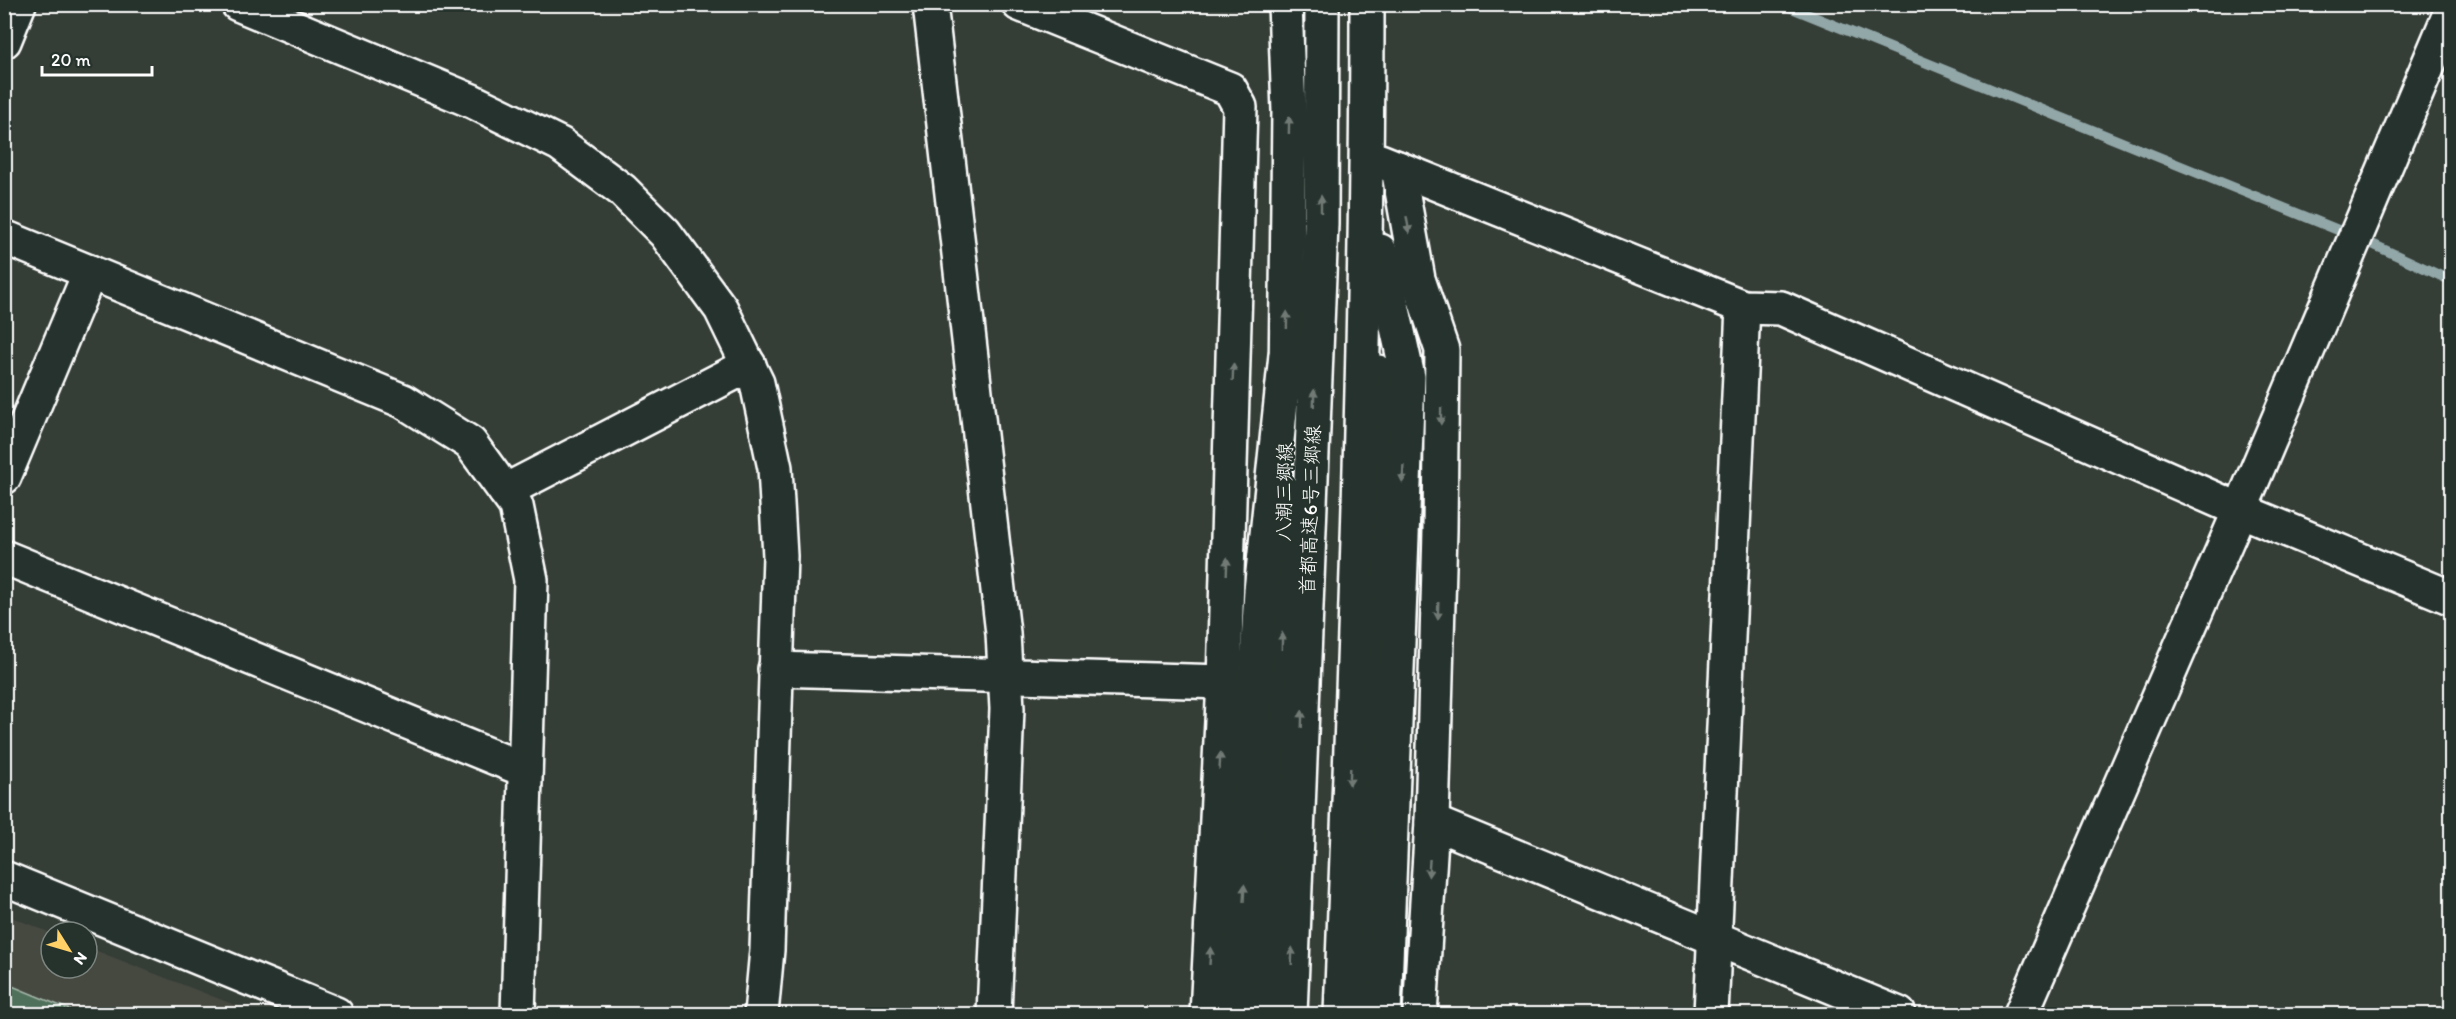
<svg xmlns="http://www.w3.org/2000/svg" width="2456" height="1019" font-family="Itim,'Klee One',sans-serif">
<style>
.built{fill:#454840}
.green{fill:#4f705a;stroke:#a7b8ac;stroke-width:1.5}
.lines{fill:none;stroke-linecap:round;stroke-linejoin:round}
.stream{stroke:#92a7a8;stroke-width:10}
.minor-casing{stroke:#fff;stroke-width:38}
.major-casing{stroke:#fff;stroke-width:38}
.highway-casing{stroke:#fff;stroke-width:38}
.minor{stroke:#26332d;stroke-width:33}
.major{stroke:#26332d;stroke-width:33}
.highway{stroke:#26332d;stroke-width:33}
.oneway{fill:#727a76}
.labels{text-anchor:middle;stroke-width:4.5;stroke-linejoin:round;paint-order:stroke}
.street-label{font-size:20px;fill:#fff;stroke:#26332d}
</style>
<rect width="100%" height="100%" fill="#343d36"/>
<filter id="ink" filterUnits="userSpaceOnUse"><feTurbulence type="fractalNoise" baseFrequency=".0167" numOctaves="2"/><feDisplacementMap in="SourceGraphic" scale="12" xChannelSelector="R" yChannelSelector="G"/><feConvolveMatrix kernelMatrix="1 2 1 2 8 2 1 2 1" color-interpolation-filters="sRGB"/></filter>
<g filter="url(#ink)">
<!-- built -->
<polygon class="built" points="4,914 51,933 51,968 87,968 87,947 258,1014 5,1014"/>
<!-- green -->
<polygon class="green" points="5,983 80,1014 5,1014"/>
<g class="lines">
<!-- stream -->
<polyline class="stream" points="1782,4 2370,243 2452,281"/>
<defs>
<g id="minor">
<polyline points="238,4 472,101 560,144 622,190 665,233 721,309 757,383 775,468 780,556 767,950 761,1014"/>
<polyline points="930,4 1003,633 1007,709 994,1014"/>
<polyline points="1019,4 1230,89 1240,107 1224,682 1207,1014"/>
<polyline points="4,41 19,4"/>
<polyline points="1380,161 1743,307 1781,308 2240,510 2452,598"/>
<polyline points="1398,168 1418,279 1442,350 1440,530 1432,822 1420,1014"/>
<polyline points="4,237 403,401 470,443 516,506 531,580 518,1014"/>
<polyline points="4,477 90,272"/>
<polyline points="505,491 749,365"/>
<polyline points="4,557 525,770"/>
<polyline points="775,669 1224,682"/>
<polyline points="1432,822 1899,1014"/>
<polyline points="4,878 336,1014"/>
<polyline points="1711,1014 1743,307"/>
<polyline points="2021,1014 2240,510 2452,9"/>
</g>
<g id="major">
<polyline points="1285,4 1289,111 1286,383"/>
<polyline points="1268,1014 1279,773 1284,492"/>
<polyline points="1366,1014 1374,812 1378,372"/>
</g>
<g id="highway">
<polyline points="1380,251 1408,377 1384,1014"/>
<polyline points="1237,1014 1261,591 1286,355"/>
<polyline points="1290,1014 1321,224 1322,4"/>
<path d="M1341,1014C1354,678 1367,341 1367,4"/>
</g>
</defs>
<!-- minor casing -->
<use href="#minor" class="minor-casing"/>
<!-- major casing -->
<use href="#major" class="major-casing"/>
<!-- highway casing -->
<use href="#highway" class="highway-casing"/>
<!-- minor -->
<use href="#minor" class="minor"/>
<!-- major -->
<use href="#major" class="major"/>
<!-- highway -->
<use href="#highway" class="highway"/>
</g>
<!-- one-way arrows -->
<defs><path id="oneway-solid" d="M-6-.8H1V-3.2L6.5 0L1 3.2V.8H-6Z" transform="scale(1.5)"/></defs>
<g class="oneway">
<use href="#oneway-solid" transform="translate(1289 125) rotate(-89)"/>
<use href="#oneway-solid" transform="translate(1321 204) rotate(-90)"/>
<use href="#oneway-solid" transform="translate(1408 225) rotate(80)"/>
<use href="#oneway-solid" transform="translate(1287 320) rotate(-89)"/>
<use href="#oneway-solid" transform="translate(1233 372) rotate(-88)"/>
<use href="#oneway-solid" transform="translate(1314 398) rotate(-88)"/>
<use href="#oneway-solid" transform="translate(1441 416) rotate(91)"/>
<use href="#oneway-solid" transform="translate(1403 474) rotate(93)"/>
<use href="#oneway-solid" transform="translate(1227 566) rotate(-88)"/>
<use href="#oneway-solid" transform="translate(1438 611) rotate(92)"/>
<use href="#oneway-solid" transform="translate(1282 641) rotate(-89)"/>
<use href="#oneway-solid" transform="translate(1302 719) rotate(-88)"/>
<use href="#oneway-solid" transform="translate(1220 761) rotate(-87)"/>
<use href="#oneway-solid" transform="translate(1350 777) rotate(92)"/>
<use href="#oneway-solid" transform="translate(1429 868) rotate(94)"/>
<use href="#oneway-solid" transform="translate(1244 893) rotate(-87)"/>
<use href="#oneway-solid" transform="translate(1210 956) rotate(-87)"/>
<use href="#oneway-solid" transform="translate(1292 956) rotate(-88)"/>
</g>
</g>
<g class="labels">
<!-- street labels -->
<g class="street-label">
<text transform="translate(1284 492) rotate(-89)" y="7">八潮三郷線</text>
<text transform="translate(1310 510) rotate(-88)" y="7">首都高速6号三郷線</text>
</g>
</g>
<!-- margin -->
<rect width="2456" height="1019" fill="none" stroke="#26332d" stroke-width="24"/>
<rect x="12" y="12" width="2432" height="995" fill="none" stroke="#fff" stroke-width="2" filter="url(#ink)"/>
<!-- north arrow -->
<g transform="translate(69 950) rotate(127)"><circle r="28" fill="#26332d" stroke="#7d8581" stroke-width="1.5"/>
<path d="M0-4.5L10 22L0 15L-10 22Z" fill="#ffd166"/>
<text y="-9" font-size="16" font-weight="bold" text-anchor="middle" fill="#ffffff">N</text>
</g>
<!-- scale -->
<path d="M42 66v9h110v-9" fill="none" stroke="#ffffff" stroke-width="3"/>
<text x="51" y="66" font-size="18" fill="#ffffff" stroke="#26332d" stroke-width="4.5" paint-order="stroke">20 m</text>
</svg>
